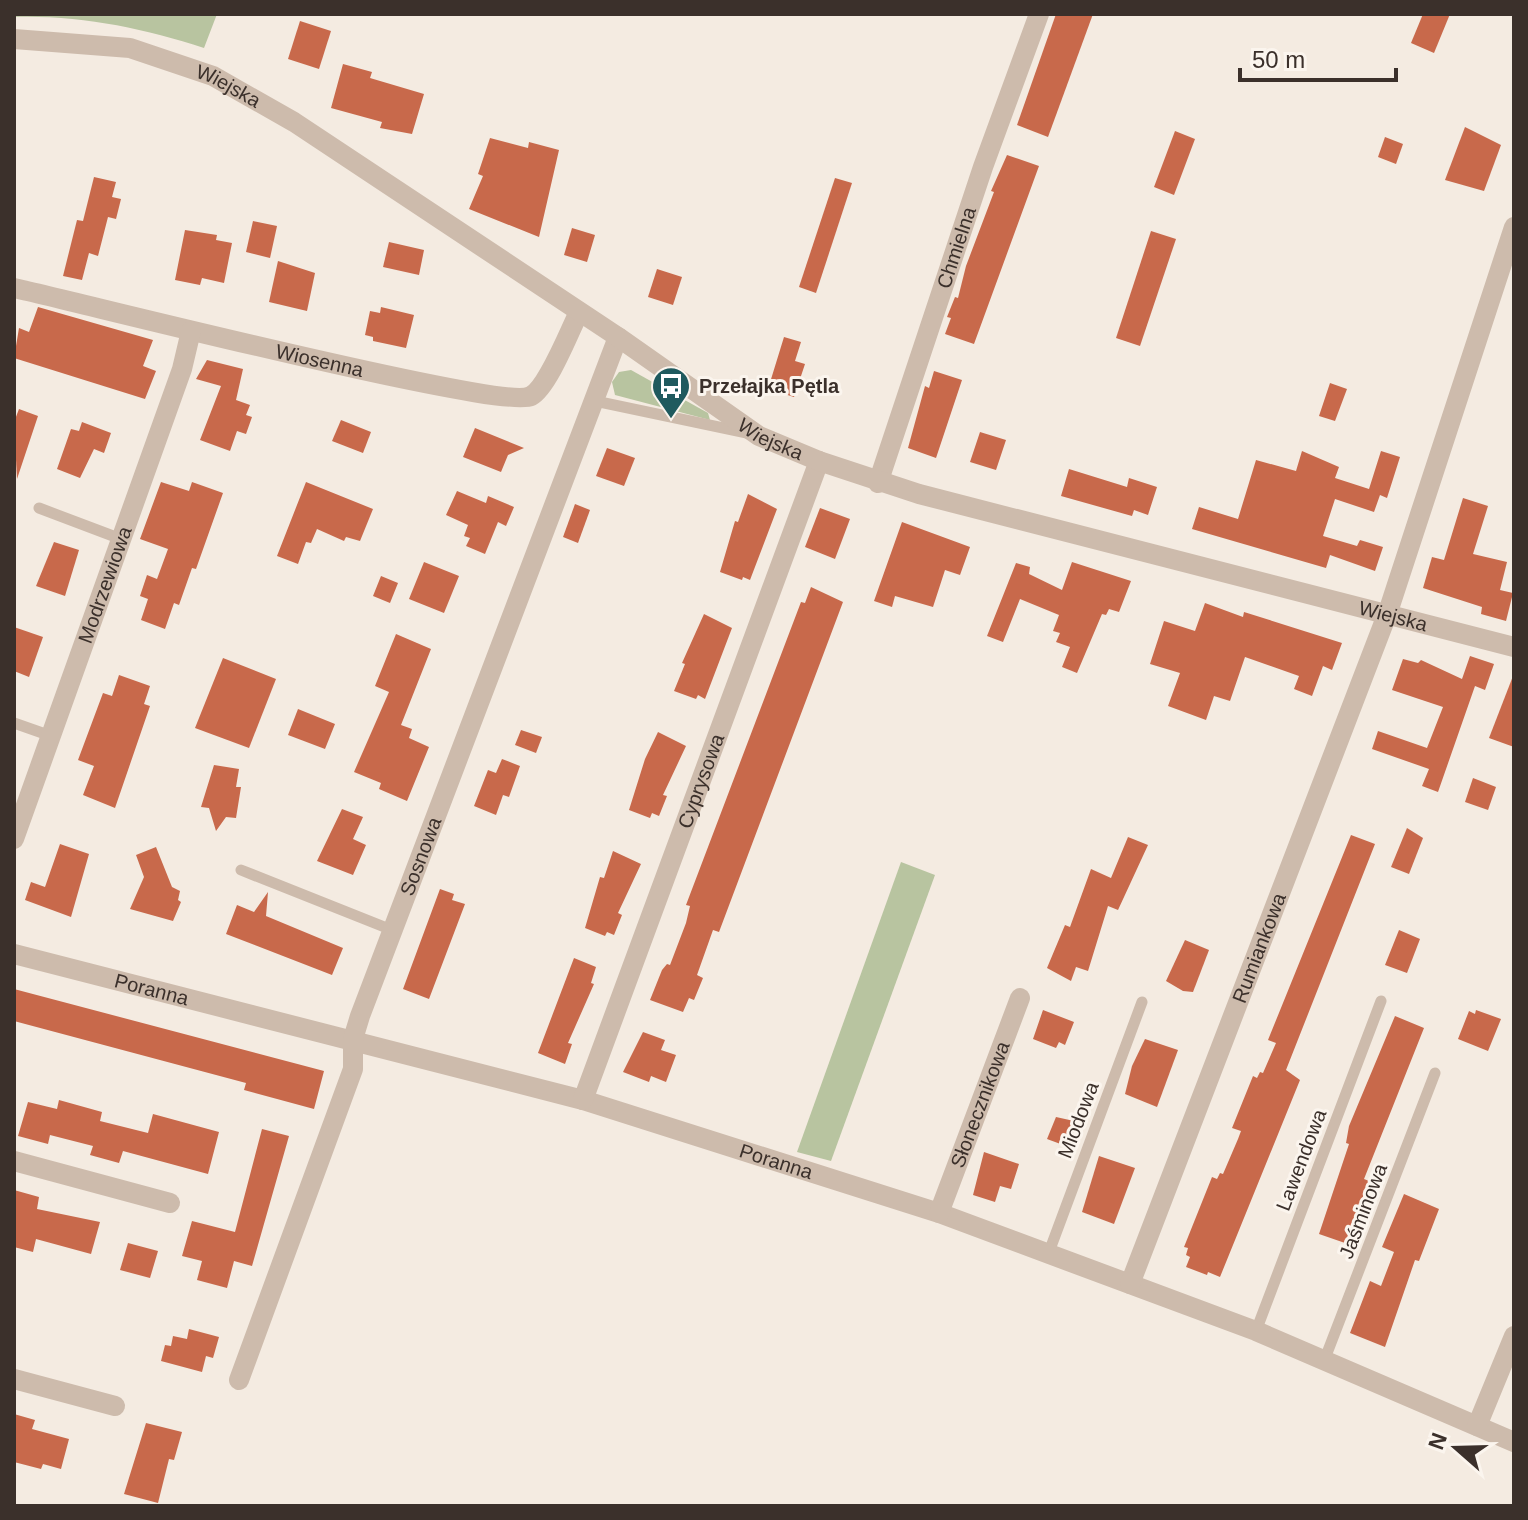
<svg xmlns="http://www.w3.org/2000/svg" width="1528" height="1520" font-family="Arial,sans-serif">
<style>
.green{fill:#b8c4a0}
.building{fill:#c8694b}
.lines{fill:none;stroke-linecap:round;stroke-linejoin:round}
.service{stroke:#cdbbac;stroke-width:11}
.minor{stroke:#cdbbac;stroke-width:20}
.tertiary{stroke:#cdbbac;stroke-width:20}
.labels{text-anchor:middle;stroke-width:6;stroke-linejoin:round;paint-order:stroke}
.street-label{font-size:20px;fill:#3b302b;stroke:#fbf5ee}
.poi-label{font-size:20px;font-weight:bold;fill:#3b302b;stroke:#fbf5ee;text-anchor:start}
</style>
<rect width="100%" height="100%" fill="#f4ebe1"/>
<!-- green -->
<g class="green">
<path d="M14,14H217L204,48C143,28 79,15 14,17Z"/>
<polygon points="631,370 708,413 710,420 615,395 612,382 619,372"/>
<polygon points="901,862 935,875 831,1161 797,1152"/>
</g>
<!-- building -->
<g class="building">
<polygon points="1056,14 1093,14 1048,137 1017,125"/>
<polygon points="1423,14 1450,14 1434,53 1411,43"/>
<polygon points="300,21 331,31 319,69 288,59"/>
<polygon points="343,64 372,72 370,78 424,94 412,134 380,128 382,122 331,108"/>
<polygon points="1465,127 1501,145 1484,191 1445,180"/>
<polygon points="1175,131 1195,139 1174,195 1154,187"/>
<polygon points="1385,137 1403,144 1396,164 1378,157"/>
<polygon points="490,138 528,148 529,142 559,150 539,237 469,209 483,176 478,174"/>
<polygon points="1007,155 1039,166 974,344 945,334 951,318 947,317 955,297 958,298 966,266 994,192 991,191"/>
<polygon points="94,177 116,182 112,197 121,199 116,219 108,217 98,256 89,253 82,280 63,276 77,220 83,221"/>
<polygon points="835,178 852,183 816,293 799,287"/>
<polygon points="253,221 277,226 270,258 246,252"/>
<polygon points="572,228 595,235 587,262 564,255"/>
<polygon points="185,230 217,235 216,240 232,243 224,283 202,278 200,285 175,280"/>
<polygon points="1151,231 1176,239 1140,346 1116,338"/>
<polygon points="389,242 424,250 419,275 383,267"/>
<polygon points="278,261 315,273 307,311 269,302"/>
<polygon points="657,269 682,277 673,305 648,297"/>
<polygon points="38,307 153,340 143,366 156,371 145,399 14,358 19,328 29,332"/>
<polygon points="381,307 414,315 406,348 373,341 373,337 365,335 370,311 380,313"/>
<polygon points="784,337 801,342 795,361 805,364 794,397 768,389"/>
<polygon points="207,360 243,369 236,400 250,405 246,415 252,417 246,434 237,431 230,451 200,440 221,386 196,379"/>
<polygon points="934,371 962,380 936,458 908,448 925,386 929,388"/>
<polygon points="1330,383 1347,389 1335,421 1319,416"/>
<polygon points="19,409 38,416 17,479 14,422"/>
<polygon points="341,420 371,432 363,453 332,441"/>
<polygon points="82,422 111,433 104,453 94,449 80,478 57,469 71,429 79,431"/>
<polygon points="475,428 524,448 508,455 501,472 463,457"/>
<polygon points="980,432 1006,440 996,470 970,462"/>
<polygon points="607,448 635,458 624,486 596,476"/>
<polygon points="1302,451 1339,467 1335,478 1369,489 1381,451 1400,457 1387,498 1380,495 1374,512 1335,499 1323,536 1357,546 1360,540 1383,547 1375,571 1330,555 1326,568 1192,529 1199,507 1238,519 1256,460 1296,471"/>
<polygon points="1069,469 1127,487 1129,478 1157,487 1148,515 1134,510 1132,516 1061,496"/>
<polygon points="161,482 189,491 192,482 223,493 196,569 192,568 179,605 174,603 165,629 141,620 148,599 140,596 147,575 157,579 168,549 140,539"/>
<polygon points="306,482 373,509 360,541 346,537 344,541 317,529 311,543 306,542 298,564 277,556"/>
<polygon points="457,491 486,503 488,496 514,507 506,526 498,522 485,554 466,546 470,538 464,536 468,525 446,515"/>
<polygon points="748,494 777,509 750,580 743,577 742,580 720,572 735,521 738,522"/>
<polygon points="1463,498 1488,506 1473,554 1507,562 1500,590 1513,593 1506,621 1481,614 1482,607 1423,588 1432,557 1444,560"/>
<polygon points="575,504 590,510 578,543 563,537"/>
<polygon points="820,508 850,519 835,559 805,547"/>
<polygon points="902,522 970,547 960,575 945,570 933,607 895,596 892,607 874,601"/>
<polygon points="54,542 79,550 65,596 36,586"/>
<polygon points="424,562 459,576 444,613 409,599"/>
<polygon points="1072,562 1131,581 1119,612 1109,609 1106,615 1102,614 1077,673 1062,667 1070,647 1056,642 1060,633 1053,631 1059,615 1020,599 1003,642 987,636 1016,563 1030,567 1029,574 1062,590"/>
<polygon points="381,576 398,583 390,603 373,596"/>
<polygon points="811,587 843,602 719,932 713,930 697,975 703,978 694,1000 689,998 683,1012 650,1000 662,970 667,964 670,965 686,923 690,906 686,905 801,602 805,603"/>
<polygon points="1205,603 1243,617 1244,612 1342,643 1332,670 1323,666 1312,696 1294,689 1299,676 1245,657 1230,701 1214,696 1206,720 1168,706 1180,673 1150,664 1164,621 1195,631"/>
<polygon points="704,614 732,628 705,699 698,695 696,699 674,691 685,664 682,663"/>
<polygon points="14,627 43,637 29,677 14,671"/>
<polygon points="396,634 431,649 401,725 412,729 409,738 429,747 407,801 379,789 381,783 354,772 389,692 375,686"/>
<polygon points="1470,656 1494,664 1485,690 1475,686 1438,792 1422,786 1429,769 1372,749 1378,731 1427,748 1443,707 1392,690 1403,659 1418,663 1421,660 1462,679"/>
<polygon points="223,658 276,679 249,748 195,728"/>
<polygon points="119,675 150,686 144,704 150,706 115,808 83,795 94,766 78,760 103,693 112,696"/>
<polygon points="1513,676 1514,676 1514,747 1489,738"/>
<polygon points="298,709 335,724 325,749 288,735"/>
<polygon points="521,730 542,737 536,753 515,745"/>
<polygon points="658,732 686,746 663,795 667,796 659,816 652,813 650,818 629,810 645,759"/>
<polygon points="502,759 520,766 509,797 503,795 496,815 474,806 488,770 496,773"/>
<polygon points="214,765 239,769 236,787 241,787 236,818 226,817 216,831 209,808 201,807"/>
<polygon points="1473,778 1496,787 1488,810 1465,802"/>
<polygon points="342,809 363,817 353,839 366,845 353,875 317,861"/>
<polygon points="1407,828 1423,838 1409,874 1391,867"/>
<polygon points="1351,835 1375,844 1286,1070 1300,1080 1220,1277 1208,1272 1207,1275 1186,1267 1190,1257 1186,1255 1188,1248 1184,1247 1212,1177 1217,1179 1220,1173 1223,1174 1238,1139 1241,1131 1232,1128 1253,1076 1257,1078 1260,1072 1263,1073 1276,1043 1268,1040"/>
<polygon points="1128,837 1148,845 1118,910 1108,906 1088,971 1076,967 1071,981 1047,968 1065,925 1070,927 1091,869 1111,878"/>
<polygon points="60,844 89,854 71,917 25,900 31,882 45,887"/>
<polygon points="156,847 172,887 180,891 178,900 181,902 173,921 130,909 144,877 136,855"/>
<polygon points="613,851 641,864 618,913 622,915 614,935 607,932 605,936 585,928 600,877 604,878"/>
<polygon points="440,889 454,894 452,900 465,904 429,999 403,989"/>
<polygon points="268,892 266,916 343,948 332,975 226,934 237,905 254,912"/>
<polygon points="1399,930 1420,939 1407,973 1385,965"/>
<polygon points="1185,940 1209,950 1193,992 1183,991 1166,981"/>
<polygon points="574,958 596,967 591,983 594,984 568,1043 572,1044 565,1064 538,1053"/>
<polygon points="14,989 324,1071 314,1109 244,1090 246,1083 14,1021"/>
<polygon points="1043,1010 1074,1022 1065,1045 1059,1042 1056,1048 1033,1039"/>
<polygon points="1476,1010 1501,1019 1488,1051 1458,1039 1469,1011 1475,1014"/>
<polygon points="1395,1016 1424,1028 1364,1179 1369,1181 1345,1243 1319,1234 1349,1144 1346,1143 1349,1126"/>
<polygon points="643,1032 665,1040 661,1050 676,1055 666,1082 651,1076 649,1082 623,1072"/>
<polygon points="1145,1039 1178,1050 1157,1107 1125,1094 1132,1066"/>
<polygon points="59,1100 102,1112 100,1121 148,1133 153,1114 219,1132 208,1174 123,1151 119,1163 90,1155 93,1146 50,1135 48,1144 18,1136 28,1102 57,1109"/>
<polygon points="1056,1117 1083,1123 1074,1149 1047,1139"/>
<polygon points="262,1129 289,1136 252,1266 234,1261 227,1288 197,1280 202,1261 182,1256 192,1221 235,1232"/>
<polygon points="984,1152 1019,1164 1011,1189 1000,1186 995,1202 973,1195"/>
<polygon points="1099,1156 1135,1168 1114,1224 1082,1212"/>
<polygon points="14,1190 39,1197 37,1209 100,1222 91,1254 36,1239 33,1252 14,1247"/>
<polygon points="1404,1194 1439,1209 1419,1261 1415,1260 1385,1347 1350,1333 1370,1281 1381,1286 1394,1252 1382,1247"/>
<polygon points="128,1243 158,1251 150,1278 120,1270"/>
<polygon points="189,1329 219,1337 213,1358 206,1356 202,1372 161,1361 165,1345 171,1346 173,1336 187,1339"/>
<polygon points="14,1414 35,1420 32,1429 69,1439 61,1469 43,1464 41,1469 14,1462"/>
<polygon points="146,1423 182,1432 174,1460 169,1459 158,1503 124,1494"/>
</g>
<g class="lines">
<!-- service -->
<g class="service">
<polyline points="595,401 747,433"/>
<polyline points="39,508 121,539"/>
<polyline points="14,723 51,736"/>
<polyline points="241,870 392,930"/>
<polyline points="1049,1252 1142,1002"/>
<polyline points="1256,1331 1381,1001"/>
<polyline points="1324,1361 1435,1073"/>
</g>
<!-- minor -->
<g class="minor">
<path id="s1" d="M14,288C79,302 502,411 531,396C548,387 570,330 579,312"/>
<path id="s2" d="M878,483L983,167L1039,14"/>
<path id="s3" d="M14,839L182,369L191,331"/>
<path id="s4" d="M14,954L583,1100L939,1213L1256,1331L1514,1442"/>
<path id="s5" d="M583,1100L819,461"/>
<polyline points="14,1161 170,1203"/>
<path id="s6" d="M939,1213L1020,998"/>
<path id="s7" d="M1130,1284L1388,612L1514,227"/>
<polyline points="14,1379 115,1406"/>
<path id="s8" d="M239,1380L353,1069V1039L360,1016L618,337"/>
<polyline points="1477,1426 1514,1336"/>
</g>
<!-- tertiary -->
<path class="tertiary" id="s9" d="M14,39L130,48L213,76L294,122L618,337L759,436L819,461L919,494L1514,647"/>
</g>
<!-- icons -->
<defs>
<symbol id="bus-pin" viewBox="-11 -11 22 30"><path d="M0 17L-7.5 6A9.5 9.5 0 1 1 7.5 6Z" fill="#1f5a5e" stroke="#fbf5ee"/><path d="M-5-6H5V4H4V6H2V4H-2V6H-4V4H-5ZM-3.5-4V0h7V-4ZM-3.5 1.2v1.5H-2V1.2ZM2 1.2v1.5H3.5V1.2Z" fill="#fff"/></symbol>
</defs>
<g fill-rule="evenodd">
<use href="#bus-pin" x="649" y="364" width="44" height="60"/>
</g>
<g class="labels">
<!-- street labels -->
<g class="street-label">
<text dy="7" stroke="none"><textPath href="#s9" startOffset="222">Wiejska</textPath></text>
<text dy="7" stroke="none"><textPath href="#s2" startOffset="248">Chmielna</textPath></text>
<text dy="7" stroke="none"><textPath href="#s1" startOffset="314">Wiosenna</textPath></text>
<text dy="7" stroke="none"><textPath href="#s9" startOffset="870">Wiejska</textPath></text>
<text dy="7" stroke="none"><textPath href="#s3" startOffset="270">Modrzewiowa</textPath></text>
<text dy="7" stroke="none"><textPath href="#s9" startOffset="1518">Wiejska</textPath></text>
<text dy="7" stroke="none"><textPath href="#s5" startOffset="340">Cyprysowa</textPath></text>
<text dy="7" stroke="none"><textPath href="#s8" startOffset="556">Sosnowa</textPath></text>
<text dy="7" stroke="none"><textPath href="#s7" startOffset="360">Rumiankowa</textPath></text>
<text dy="7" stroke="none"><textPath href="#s4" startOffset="142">Poranna</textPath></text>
<text dy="7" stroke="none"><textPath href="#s6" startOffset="116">Słonecznikowa</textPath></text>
<text transform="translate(1078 1120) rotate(-69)" y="7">Miodowa</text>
<text transform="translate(1301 1160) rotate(-69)" y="7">Lawendowa</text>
<text dy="7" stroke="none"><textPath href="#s4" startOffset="790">Poranna</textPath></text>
<text transform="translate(1363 1211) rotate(-69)" y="7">Jaśminowa</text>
</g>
<!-- poi labels -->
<g class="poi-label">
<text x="699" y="393">Przełajka Pętla</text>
</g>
</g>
<!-- border -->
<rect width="1528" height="1520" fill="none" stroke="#3b302b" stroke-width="32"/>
<!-- north arrow -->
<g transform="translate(1456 1448) rotate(290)" stroke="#fbf5ee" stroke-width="6" paint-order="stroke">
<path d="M0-6L14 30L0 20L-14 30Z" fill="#3b302b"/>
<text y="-12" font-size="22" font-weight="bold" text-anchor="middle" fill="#3b302b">N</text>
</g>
<!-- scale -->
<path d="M1240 68v12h156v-12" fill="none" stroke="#3b302b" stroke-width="4"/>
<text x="1252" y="68" font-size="24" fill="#3b302b" stroke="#fbf5ee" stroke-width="6" paint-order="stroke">50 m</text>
</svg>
